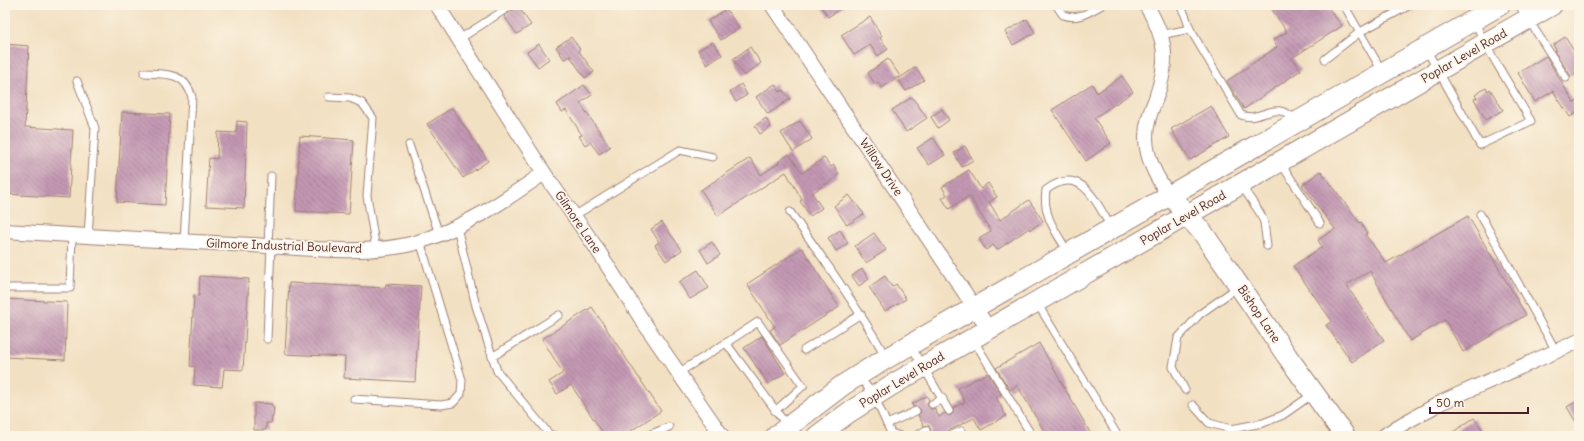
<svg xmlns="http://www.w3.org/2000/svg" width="1584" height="441" font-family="Delius,sans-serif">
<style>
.building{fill:url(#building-back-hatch)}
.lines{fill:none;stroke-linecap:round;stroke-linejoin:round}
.lane-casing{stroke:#9e8076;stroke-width:9}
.street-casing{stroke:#9e8076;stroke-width:16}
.secondary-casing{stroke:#9e8076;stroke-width:22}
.lane{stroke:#fff;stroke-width:7}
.street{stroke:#fff;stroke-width:14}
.secondary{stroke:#fff;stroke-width:20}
.labels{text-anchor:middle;stroke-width:3.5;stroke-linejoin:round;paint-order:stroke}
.street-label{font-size:12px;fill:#4a1f2b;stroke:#fcf5e5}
</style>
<defs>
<pattern id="building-back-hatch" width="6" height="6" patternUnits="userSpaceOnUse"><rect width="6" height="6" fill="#c297b3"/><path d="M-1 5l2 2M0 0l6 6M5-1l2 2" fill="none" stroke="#a07b92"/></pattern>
</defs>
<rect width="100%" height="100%" fill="#fcf5e5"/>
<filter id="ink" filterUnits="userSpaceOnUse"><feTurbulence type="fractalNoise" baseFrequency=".025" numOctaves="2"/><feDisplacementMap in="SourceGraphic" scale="8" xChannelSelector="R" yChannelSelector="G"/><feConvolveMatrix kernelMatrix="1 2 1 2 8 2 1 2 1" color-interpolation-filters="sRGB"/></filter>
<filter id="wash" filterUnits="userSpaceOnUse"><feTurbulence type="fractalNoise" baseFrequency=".012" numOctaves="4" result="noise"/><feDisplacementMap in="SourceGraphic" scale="16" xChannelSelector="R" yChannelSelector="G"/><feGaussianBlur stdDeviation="0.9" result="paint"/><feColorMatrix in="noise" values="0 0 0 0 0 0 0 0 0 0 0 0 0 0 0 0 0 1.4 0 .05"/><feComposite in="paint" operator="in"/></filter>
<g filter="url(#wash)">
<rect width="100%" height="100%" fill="#f2e0c2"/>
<g id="blocks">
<!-- building -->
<g class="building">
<polygon points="517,5 531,25 517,34 504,16 515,9"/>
<polygon points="820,5 846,5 828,17"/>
<polygon points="1269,5 1326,5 1342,26 1292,58 1301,70 1244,109 1227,81 1277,47 1273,40 1287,32"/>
<polygon points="726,9 739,28 721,40 708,21"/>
<polygon points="870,17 882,36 880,38 888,49 878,56 870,45 854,55 841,35"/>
<polygon points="1027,19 1035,33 1013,45 1005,32"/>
<polygon points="571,37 580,49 578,50 594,72 585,78 570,56 564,59 556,47"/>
<polygon points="1565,37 1579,59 1579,71 1571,76 1554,51 1556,50 1553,45"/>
<polygon points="713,42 722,55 707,65 698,50"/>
<polygon points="5,44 29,46 25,127 73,130 69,198 5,194"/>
<polygon points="539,44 549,59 538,67 527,52"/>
<polygon points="750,47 761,63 744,76 733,59"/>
<polygon points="1546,56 1574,103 1579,100 1579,111 1570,117 1553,91 1535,102 1518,73"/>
<polygon points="888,59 900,76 882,88 878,82 875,84 868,73"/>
<polygon points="916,67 924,80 906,91 898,79"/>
<polygon points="1122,76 1133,92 1094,118 1111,143 1086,161 1052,110 1092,84 1097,93"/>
<polygon points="741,84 747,95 736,102 730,92"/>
<polygon points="775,84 780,92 783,90 790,99 768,114 756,97"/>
<polygon points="584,85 592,95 580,103 610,147 599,154 590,142 585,145 579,136 582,135 566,110 562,112 557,104"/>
<polygon points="1486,88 1488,91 1490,89 1503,110 1486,120 1474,99 1477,98 1475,95"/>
<polygon points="912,97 927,118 906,132 892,110"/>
<polygon points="1211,106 1229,137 1190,160 1171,129"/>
<polygon points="452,108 488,161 463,178 427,124"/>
<polygon points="942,109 949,120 938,128 931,117"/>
<polygon points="122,112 170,114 165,205 117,202"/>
<polygon points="766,118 771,127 760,134 755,126"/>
<polygon points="237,121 247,122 244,208 206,206 209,158 217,159 218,132 236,133"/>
<polygon points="800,121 812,139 793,152 781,133"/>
<polygon points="300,136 354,140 349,214 296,211"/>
<polygon points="933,138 945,155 929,165 917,148"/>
<polygon points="965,146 973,160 962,167 954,153"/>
<polygon points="789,154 802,173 824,158 831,167 834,165 839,174 836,176 837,177 812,193 822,208 810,216 800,201 802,200 800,196 786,172 718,216 701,190 750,158 761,175 779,163 778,162"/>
<polygon points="969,170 981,189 988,183 997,197 989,202 1000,220 1029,200 1043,221 1030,230 1029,228 997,250 993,245 986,250 979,239 991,231 969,196 949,209 942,198 947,195 942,187"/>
<polygon points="1321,171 1360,223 1361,222 1367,233 1365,234 1386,263 1468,216 1526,315 1463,352 1445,320 1410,341 1370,271 1346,285 1384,340 1352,362 1326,325 1332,321 1293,266 1322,247 1318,240 1335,229 1302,185"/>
<polygon points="849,195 864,214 847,225 834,206"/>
<polygon points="662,222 682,250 666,261 655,245 659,242 651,229"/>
<polygon points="840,230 848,243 836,251 828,238"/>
<polygon points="874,233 886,250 866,263 855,246"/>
<polygon points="712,242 720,255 708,263 700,250"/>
<polygon points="802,248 839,307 780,345 770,330 775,327 747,284"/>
<polygon points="862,269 869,279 859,286 852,276"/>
<polygon points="698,270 709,288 690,299 679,282"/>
<polygon points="200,276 249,279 243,370 224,369 222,387 194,385 195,367 190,366 194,295 199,296"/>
<polygon points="885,276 892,287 896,284 906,299 885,311 869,287"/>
<polygon points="289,283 385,288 386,284 421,286 415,382 344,378 345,357 285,354"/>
<polygon points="5,299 67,302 65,360 5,357"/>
<polygon points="592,307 661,411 623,436 605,436 571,385 557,394 549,382 563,373 542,339"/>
<polygon points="762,336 785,373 768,384 744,348"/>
<polygon points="1039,343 1092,436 1047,436 1017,385 1010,390 996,368"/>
<polygon points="988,373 1001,394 996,397 1006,416 981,430 974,418 948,431 943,436 930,436 929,434 931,432 930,428 928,425 924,426 918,415 921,412 920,409 917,406 913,407 912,404 927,396 929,400 927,403 928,406 931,409 934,408 939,417 945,413 947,415 951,415 953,413 953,408 965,402 958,388"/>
<polygon points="1579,400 1579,427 1567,407"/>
<polygon points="254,403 272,404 272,407 274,407 273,417 272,417 271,423 266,423 266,430 254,430"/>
<polygon points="1474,418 1487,436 1447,436"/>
</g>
</g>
</g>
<g filter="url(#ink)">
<use href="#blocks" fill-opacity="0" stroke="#9e8076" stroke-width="1"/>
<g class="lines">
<defs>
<g id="lane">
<path d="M1056,5L1063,15C1079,20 1087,13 1102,5"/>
<polyline points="1180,5 1185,15 1190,29"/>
<polyline points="1344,5 1382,71"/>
<polyline points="1519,5 1566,78"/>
<path d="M1160,35L1190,29L1241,115C1263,123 1273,98 1296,120"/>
<polyline points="458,40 512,5"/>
<polyline points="1426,49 1480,145 1531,121 1485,44 1475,22"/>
<polyline points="1325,59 1360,32 1410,5"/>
<path d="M144,73C167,74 185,72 192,97L184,241"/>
<polyline points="77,81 95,128 88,236"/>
<polyline points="329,97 350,98 362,103 373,118 367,196 376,249"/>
<polyline points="409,145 439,234"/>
<polyline points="1280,162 1320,223"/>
<polyline points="1241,185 1260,213 1264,222 1267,246"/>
<path d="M790,212C824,259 857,306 886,357"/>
<polyline points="1480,214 1556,351"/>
<polyline points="574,216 680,150 713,157"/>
<polyline points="457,227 476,306 497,371 549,434 557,436"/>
<polyline points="268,246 271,176"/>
<path d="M1068,252C1056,232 1042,215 1046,190C1082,163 1095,202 1112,228"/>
<polyline points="10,288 70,288 72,235"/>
<polyline points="1037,303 1118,436"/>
<polyline points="267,339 271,246"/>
<polyline points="973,339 1032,436"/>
<polyline points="726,343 758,322 803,386 775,411"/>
<polyline points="911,346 949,411"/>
<polyline points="804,350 861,314"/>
<polyline points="492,357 559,315"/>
<polyline points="678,373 726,343 788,427"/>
<polyline points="859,376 874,396 891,433 900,436"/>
<polyline points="1185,390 1173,367 1178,338 1200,314 1238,287"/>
<polyline points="354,399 441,405 453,403 461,394 462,380 420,241"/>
<polyline points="932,404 943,399"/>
<polyline points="1193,405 1209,423 1231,429 1263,423 1283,415 1313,394"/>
<polyline points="887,424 916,411"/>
<polyline points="646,436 669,427"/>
<polyline points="916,436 926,430"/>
<polyline points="950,436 961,431"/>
</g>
<g id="street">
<polyline points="437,5 544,173 595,246 644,323 722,436"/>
<polyline points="772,5 989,329"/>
<path d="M1146,5C1167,39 1169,61 1156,98C1151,111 1146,123 1146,137C1146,159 1157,178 1169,196"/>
<path d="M5,231C87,236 170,241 252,245C303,248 366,256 415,243C463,229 504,201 544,173"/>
<polyline points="1384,436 1399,426 1442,402 1579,341"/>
</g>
<g id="secondary">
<polyline points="1179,206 1203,233 1287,356 1345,436"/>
<polyline points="776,436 843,385 875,365 1500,5"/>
<polyline points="817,436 848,413 890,386 1552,5"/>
</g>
</defs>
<!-- lane casing -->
<use href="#lane" class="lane-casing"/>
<!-- street casing -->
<use href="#street" class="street-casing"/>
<!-- secondary casing -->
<use href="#secondary" class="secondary-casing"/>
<!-- lane -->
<use href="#lane" class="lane"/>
<!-- street -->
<use href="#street" class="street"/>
<!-- secondary -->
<use href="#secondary" class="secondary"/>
</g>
</g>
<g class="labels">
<!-- street labels -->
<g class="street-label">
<text transform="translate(1464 56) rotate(-30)" y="4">Poplar Level Road</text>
<text transform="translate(881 167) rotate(56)" y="4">Willow Drive</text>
<text transform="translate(1183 218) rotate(-30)" y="4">Poplar Level Road</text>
<text transform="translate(578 222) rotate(56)" y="4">Gilmore Lane</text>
<text transform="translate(284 246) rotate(2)" y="4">Gilmore Industrial Boulevard</text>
<text transform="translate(1259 314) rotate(56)" y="4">Bishop Lane</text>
<text transform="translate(902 380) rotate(-31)" y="4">Poplar Level Road</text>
</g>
</g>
<!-- margin -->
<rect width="1584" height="441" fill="none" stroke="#fcf5e5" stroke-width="20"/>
<!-- scale -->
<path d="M1430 407v6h98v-6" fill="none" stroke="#4a1f2b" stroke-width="2"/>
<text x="1436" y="407" font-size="12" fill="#4a1f2b" stroke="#fcf5e5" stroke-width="3" paint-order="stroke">50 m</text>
</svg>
